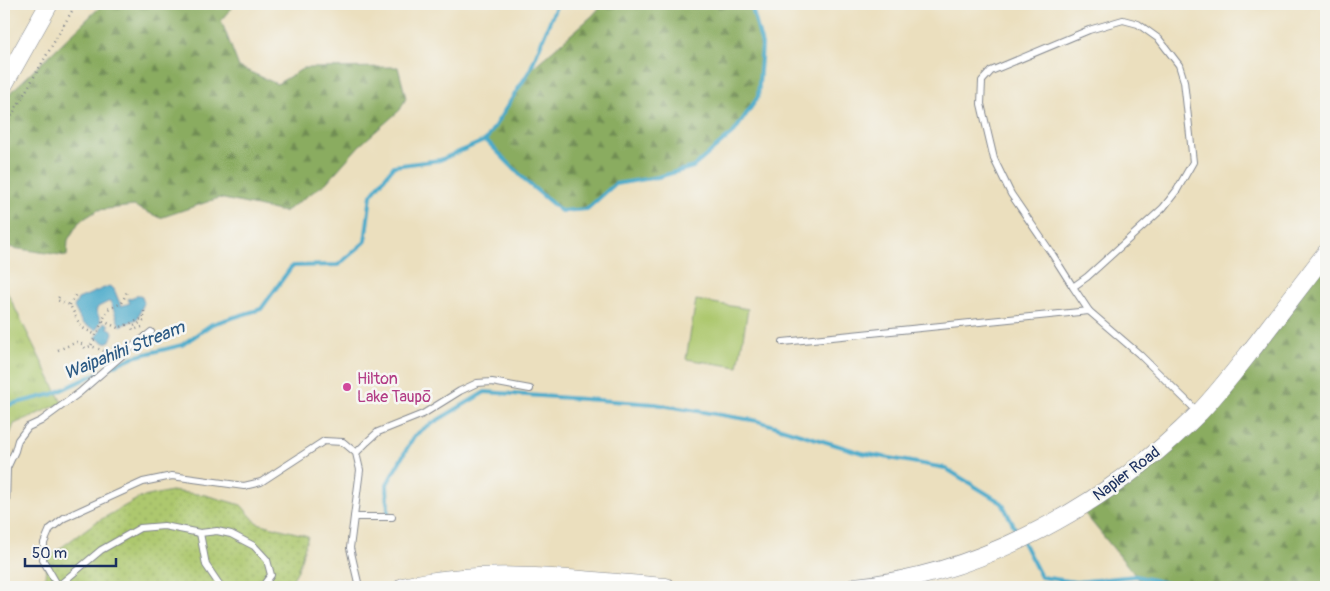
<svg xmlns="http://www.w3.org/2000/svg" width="1330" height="591" font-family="Pangolin,sans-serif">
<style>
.grass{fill:url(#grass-tufts);stroke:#647c66}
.forest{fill:url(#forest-firs);stroke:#526e60}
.park{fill:url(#park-dots);stroke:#647c66}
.pitch{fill:#adc86e;stroke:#647c66}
.water{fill:#4caaca;stroke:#346c94}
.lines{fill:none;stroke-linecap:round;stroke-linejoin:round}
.stream{stroke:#4caaca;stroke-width:4}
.lane-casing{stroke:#83878e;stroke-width:8}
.secondary-casing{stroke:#83878e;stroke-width:19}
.path{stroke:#83878e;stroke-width:2.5;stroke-dasharray:1 4;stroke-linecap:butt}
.lane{stroke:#fff;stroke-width:6}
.secondary{stroke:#fff;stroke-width:18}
.hotel-dot{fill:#d1479c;stroke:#f6f6f2;stroke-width:2}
.labels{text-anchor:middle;stroke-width:5;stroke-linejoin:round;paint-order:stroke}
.hotel-label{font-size:16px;fill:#b23c85;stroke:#f6f6f2;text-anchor:start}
.street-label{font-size:16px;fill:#1b2f5e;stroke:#f6f6f2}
.water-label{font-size:18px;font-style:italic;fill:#2c5a84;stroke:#f6f6f2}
</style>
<defs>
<pattern id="grass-tufts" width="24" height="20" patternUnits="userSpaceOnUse" patternTransform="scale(1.25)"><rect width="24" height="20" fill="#adc86e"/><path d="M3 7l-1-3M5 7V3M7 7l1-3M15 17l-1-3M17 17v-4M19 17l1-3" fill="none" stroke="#94ac62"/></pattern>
<pattern id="forest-firs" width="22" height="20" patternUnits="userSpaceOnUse" patternTransform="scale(1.25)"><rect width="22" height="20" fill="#8aac61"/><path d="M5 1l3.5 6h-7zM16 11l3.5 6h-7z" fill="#708c53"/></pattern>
<pattern id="park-dots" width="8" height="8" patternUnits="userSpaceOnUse" patternTransform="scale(1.25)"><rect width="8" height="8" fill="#adc86e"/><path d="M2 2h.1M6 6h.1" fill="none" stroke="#94ac62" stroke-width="1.8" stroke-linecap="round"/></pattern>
</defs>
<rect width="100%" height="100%" fill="#f6f6f2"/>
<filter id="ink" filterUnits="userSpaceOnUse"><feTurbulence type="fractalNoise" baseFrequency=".02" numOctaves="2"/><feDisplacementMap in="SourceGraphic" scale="10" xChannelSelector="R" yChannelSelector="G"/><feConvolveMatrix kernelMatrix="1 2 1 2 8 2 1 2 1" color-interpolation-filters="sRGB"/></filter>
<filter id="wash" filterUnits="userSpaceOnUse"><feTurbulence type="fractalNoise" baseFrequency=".0096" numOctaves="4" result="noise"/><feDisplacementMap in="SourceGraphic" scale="20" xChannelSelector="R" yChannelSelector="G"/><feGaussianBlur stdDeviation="1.12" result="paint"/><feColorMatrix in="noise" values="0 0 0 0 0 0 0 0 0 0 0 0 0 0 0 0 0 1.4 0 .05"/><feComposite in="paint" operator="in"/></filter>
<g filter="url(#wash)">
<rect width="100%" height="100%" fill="#ebdfbe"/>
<!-- grass -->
<polygon class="grass" points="4,286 62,403 14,424 4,450"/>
<!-- forest -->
<g class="forest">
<polygon points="103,4 235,4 221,20 239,67 277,84 304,68 398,67 406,98 400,110 359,146 326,183 284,212 219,198 160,218 134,206 98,210 79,222 68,240 67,256 13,248 4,245 4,99"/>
<polygon points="603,4 751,4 762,45 758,97 734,132 693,167 658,177 615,184 587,209 561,211 528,183 486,140 530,70 592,16"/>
<polygon points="1326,253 1326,587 1145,587 1081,509 1196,416"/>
</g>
<!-- park -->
<polygon class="park" points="171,491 205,495 241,505 257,523 308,536 298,570 288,587 44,587 47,558 93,524 139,498"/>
<!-- pitch -->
<polygon class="pitch" points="696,300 748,309 738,367 686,359"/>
<!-- water -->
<g class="water">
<polygon points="109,286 114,289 121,306 130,303 128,299 138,295 142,297 144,303 137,319 120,326 110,301 98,307 96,311 101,321 96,330 82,323 74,307 78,299"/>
<polygon points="104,322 109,325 107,327 112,330 113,333 110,341 105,343 96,338"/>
</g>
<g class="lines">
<!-- stream -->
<g class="stream">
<polyline points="486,140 528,183 561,211 587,209 615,184 658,177 693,167 734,132 758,97 762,45 751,4"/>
<polyline points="111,367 133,357 182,345 212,324 261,309 292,266 338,265 365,242 371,195 394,166 440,160 486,140 530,70 557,4"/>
<polyline points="4,406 53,394 100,372"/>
<polyline points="388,512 387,484 414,436 426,427 485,392 655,404 758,421 862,453 945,468 1002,503 1018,534"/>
<polyline points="1023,542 1041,577 1076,582 1136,576 1183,587"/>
</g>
</g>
</g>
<g filter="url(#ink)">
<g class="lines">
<defs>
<g id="lane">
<polyline points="1073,287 1052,254 1011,194 994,159 981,104 982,81 991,71 1089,30 1123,20 1138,24 1159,39 1179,65 1184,81 1193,162 1177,190 1163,208 1087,277 1073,287 1089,311"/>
<polyline points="783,342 1089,311 1139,354 1198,412"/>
<polyline points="356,453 367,442 378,432 423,414 460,391 477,383 492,382 530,389"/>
<polyline points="6,505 7,468 15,451 18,440 28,427 41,421 79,393 126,352 151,332"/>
<polyline points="354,517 392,517"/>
<polyline points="200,533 206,565 221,587"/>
<polyline points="58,586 43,560 44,543 50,529 64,518 143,482 172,476 244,486 261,482 324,441 343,442 356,453 360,470 350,548 359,587"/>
<polyline points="57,587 101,550 140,528 164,526 200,533 217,531 231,534 254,546 267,560 271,575 262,587"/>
</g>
<g id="secondary">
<polyline points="4,84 49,4"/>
<path d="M403,587C489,567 579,580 666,587"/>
<path d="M854,587C982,575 1109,503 1199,413C1220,391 1238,367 1257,343C1280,313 1303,283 1326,253"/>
</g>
</defs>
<!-- lane casing -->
<use href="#lane" class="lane-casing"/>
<!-- secondary casing -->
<use href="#secondary" class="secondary-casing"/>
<!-- path -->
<g class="path">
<polyline points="4,129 76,4"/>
<polyline points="59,297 57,300 70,305 81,327 96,335"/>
<polyline points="70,305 76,294"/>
<polyline points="103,321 118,328 144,318"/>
<polyline points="142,327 133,330 132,327 144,321 144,311 146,309"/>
<polyline points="118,346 104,351 91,346 108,309 122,303 127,291"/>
<polyline points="58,350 77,342 82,344 85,348 91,346"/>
</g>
<!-- lane -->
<use href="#lane" class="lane"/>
<!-- secondary -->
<use href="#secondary" class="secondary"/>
</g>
</g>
<!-- markers -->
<circle class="hotel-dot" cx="347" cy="387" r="5"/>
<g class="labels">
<!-- hotel labels -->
<g class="hotel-label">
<text x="357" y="384">Hilton<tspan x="357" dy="18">Lake Taupō</tspan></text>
</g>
<!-- street labels -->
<g class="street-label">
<text transform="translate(1126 473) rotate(-37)" y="6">Napier Road</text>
</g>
<!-- water labels -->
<g class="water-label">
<text transform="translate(124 350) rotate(-22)" y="6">Waipahihi Stream</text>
</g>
</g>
<!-- margin -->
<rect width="1330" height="591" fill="none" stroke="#f6f6f2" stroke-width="20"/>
<!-- scale -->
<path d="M25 558v8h91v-8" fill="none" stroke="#1b2f5e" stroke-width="2.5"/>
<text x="32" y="558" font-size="15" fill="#1b2f5e" stroke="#f6f6f2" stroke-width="4" paint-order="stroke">50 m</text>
</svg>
